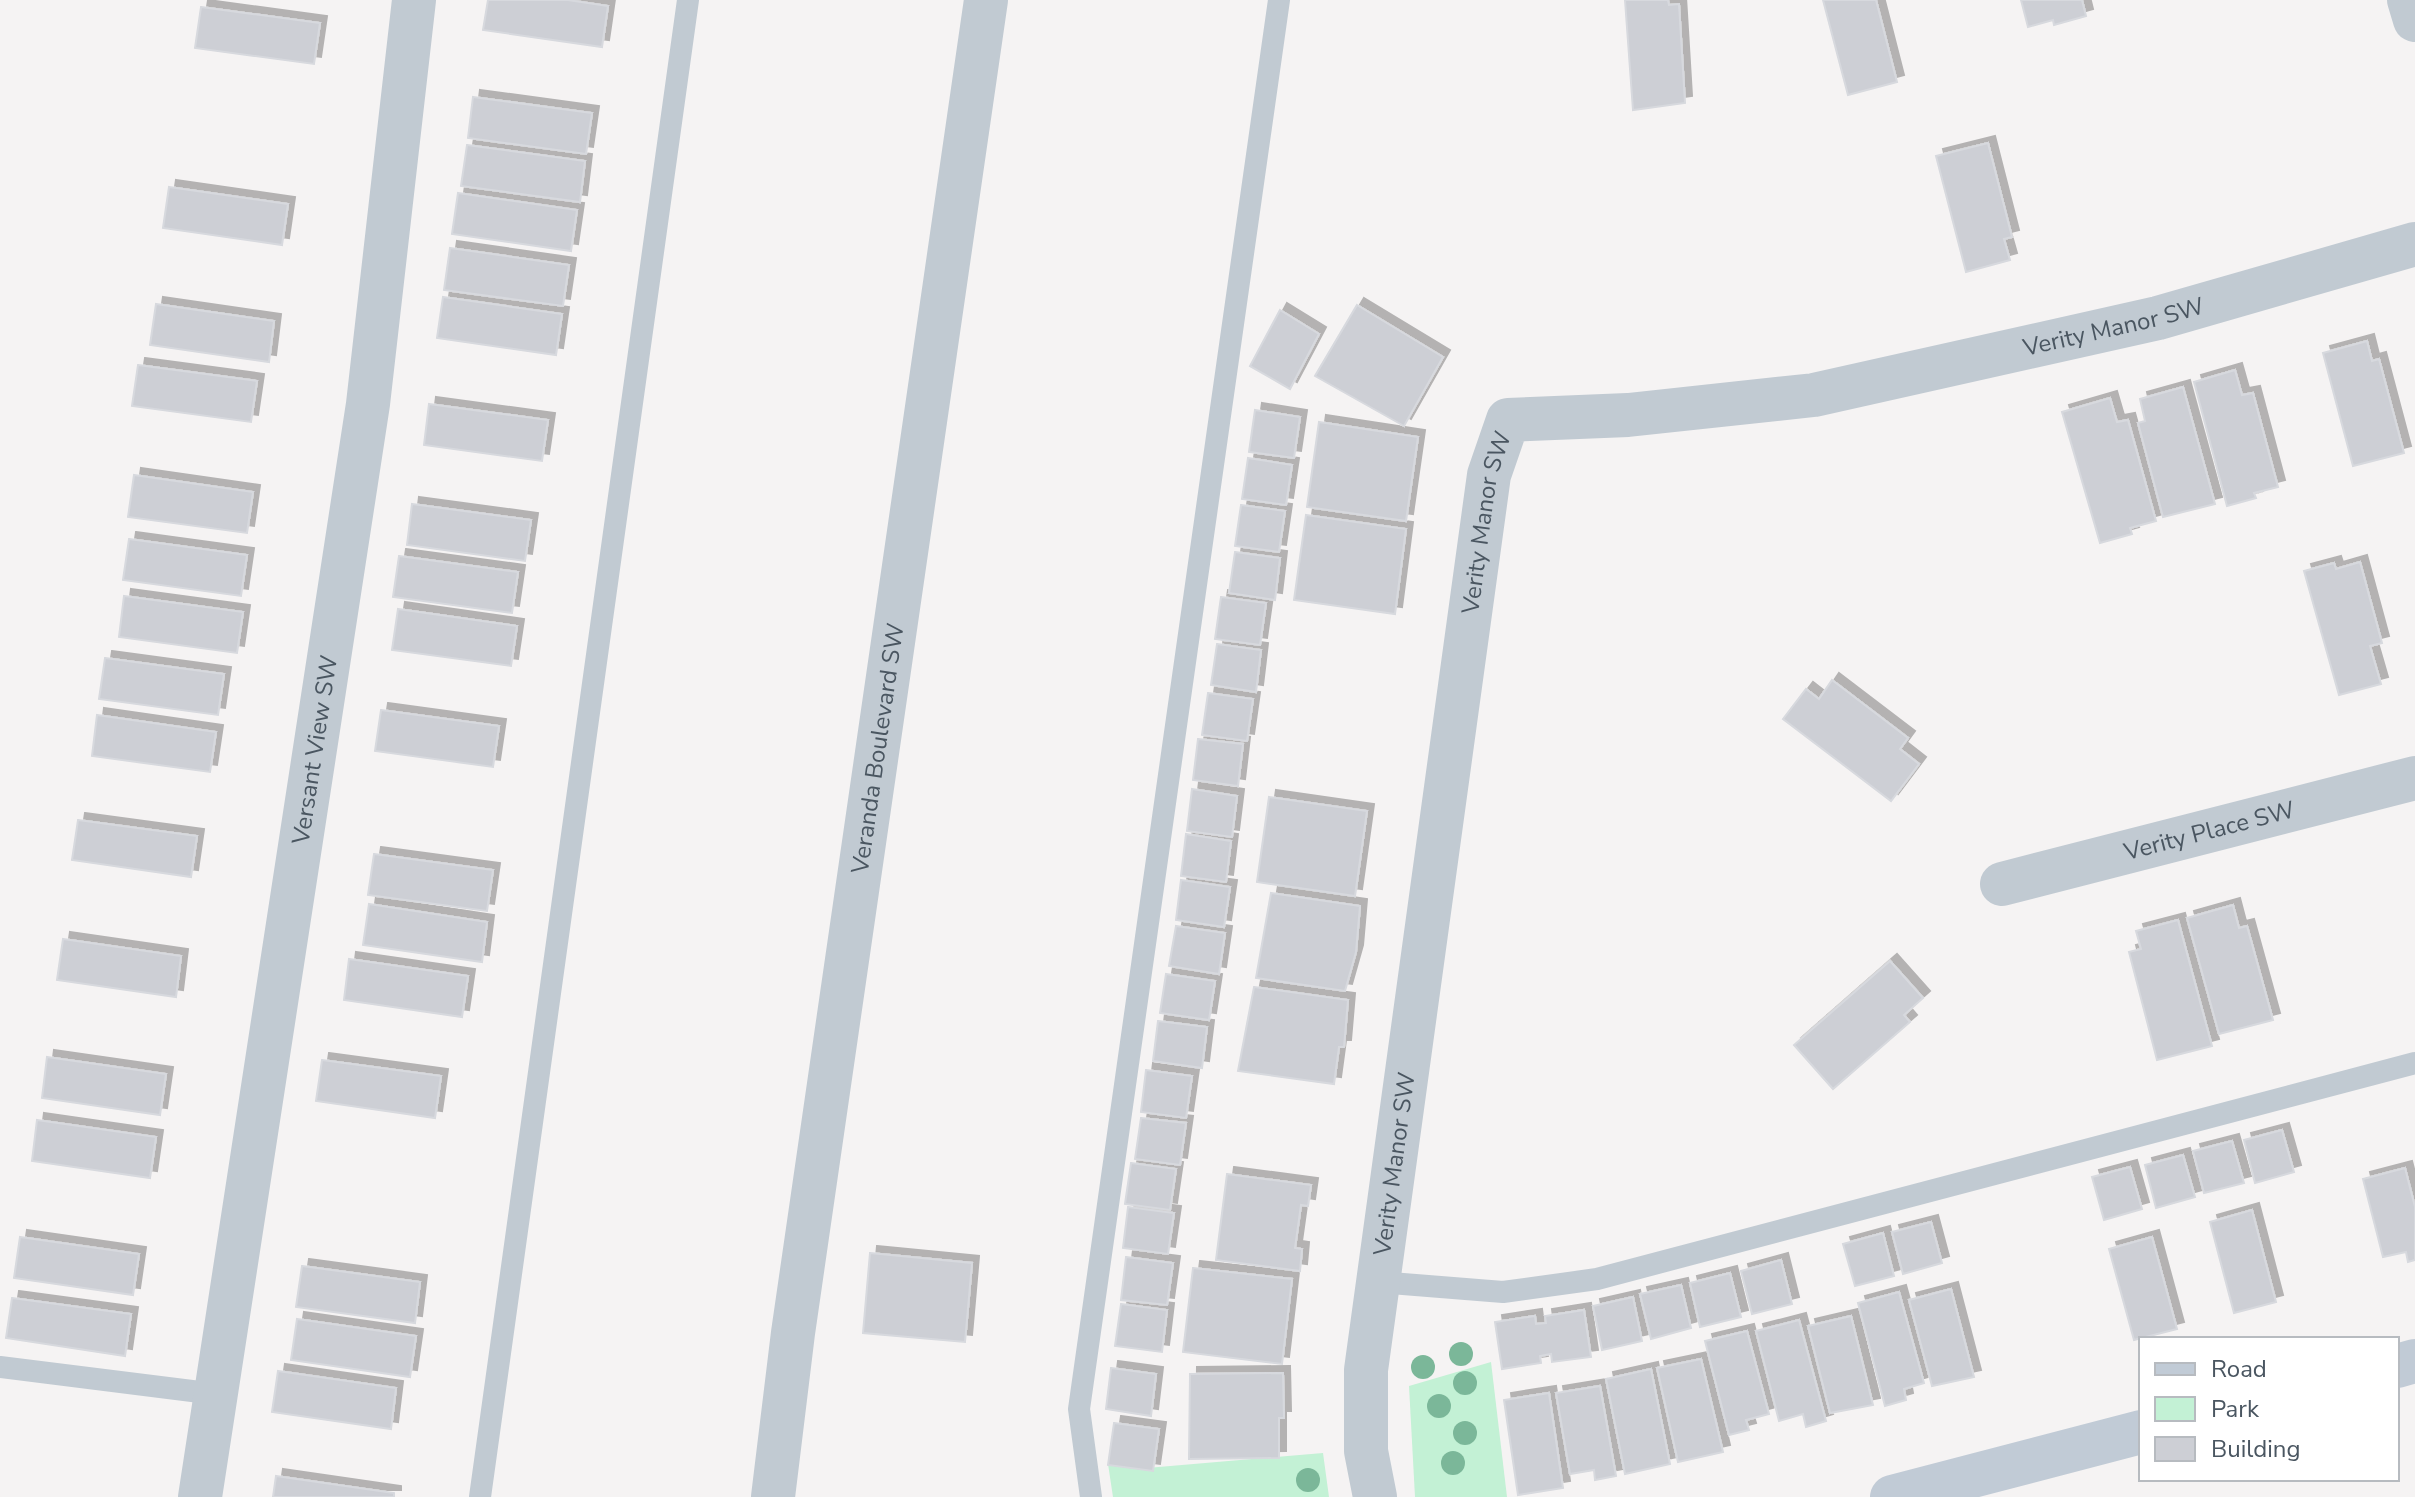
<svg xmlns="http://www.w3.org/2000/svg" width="2415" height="1497" font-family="'Nunito Sans',sans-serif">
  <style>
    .green { fill: #c3f1d5 }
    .building { fill: #cdcfd5; stroke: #d7d9de; stroke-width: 2; filter: url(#shadow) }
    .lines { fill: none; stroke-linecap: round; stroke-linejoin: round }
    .lane { stroke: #c1cad2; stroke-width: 22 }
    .street { stroke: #c1cad2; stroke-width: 44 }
    .secondary { stroke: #c1cbd6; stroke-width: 44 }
    .tree { fill: #7bb799 }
    .labels { text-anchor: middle; stroke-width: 6; stroke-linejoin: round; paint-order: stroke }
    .street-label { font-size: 24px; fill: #4a5661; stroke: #fff }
  </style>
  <defs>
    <filter id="shadow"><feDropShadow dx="7" dy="-7" stdDeviation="0" flood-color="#0004"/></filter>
  </defs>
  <rect width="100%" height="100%" fill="#f5f3f3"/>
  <g class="green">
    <path d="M1491 1362 1507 1497H1415L1409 1386Z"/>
    <path d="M1323 1453 1329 1497H1113L1108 1464 1147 1468Z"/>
  </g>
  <g class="building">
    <path d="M488 0H568L608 6 602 47 483 30Z"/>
    <path d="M1625 0H1668L1669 5 1679 4 1685 103 1633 110Z"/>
    <path d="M1823 0H1876L1897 82 1848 95Z"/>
    <path d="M2021 0H2082L2086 16 2054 25 2053 20 2028 27Z"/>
    <path d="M201 7 320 23 314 64 195 48Z"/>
    <path d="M473 97 592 113 586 154 468 138Z"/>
    <path d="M1988 143 2012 237 2004 239 2010 260 1966 272 1936 156Z"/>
    <path d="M467 145 585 161 580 202 461 186Z"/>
    <path d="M169 187 288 204 282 245 163 228Z"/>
    <path d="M458 193 577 210 571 251 452 234Z"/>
    <path d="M450 248 569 265 563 306 444 290Z"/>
    <path d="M443 297 562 314 556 355 437 338Z"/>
    <path d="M156 304 274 321 269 362 150 345Z"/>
    <path d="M1357 305 1443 357 1404 426 1315 376Z"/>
    <path d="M1280 310 1319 334 1290 389 1250 366Z"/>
    <path d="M2367 341 2372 361 2379 359 2404 453 2353 466 2323 353Z"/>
    <path d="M138 365 257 381 251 422 132 406Z"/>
    <path d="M2235 370 2242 395 2253 393 2278 487 2254 493 2256 498 2227 506 2194 382Z"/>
    <path d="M2183 387 2215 504 2163 517 2138 423 2145 421 2140 399Z"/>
    <path d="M2110 398 2117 422 2128 420 2156 521 2130 528 2132 534 2100 543 2062 412Z"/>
    <path d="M429 404 548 420 542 461 424 445Z"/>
    <path d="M1255 410 1300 417 1294 458 1249 452Z"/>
    <path d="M1319 422 1418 437 1406 521 1307 507Z"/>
    <path d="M1248 458 1292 465 1286 505 1242 499Z"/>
    <path d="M134 475 253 492 247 533 128 517Z"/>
    <path d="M412 504 531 520 525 561 407 545Z"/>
    <path d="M1241 505 1285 511 1279 552 1235 546Z"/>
    <path d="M1306 515 1406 529 1395 614 1294 600Z"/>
    <path d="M129 539 247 555 241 596 123 580Z"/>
    <path d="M1235 552 1280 558 1275 600 1229 593Z"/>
    <path d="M399 556 518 572 512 613 393 597Z"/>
    <path d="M2360 562 2382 643 2370 646 2381 684 2339 695 2304 571 2334 563 2336 569Z"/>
    <path d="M124 596 243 612 237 653 119 637Z"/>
    <path d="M1221 597 1266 603 1260 645 1215 639Z"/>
    <path d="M398 609 517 626 511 666 392 650Z"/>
    <path d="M1217 644 1261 650 1256 692 1211 685Z"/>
    <path d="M105 658 224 674 218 715 99 699Z"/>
    <path d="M1832 680 1908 738 1900 749 1919 764 1891 801 1783 719 1806 689 1819 699Z"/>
    <path d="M1208 693 1253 699 1247 741 1202 735Z"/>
    <path d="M381 710 499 726 493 767 375 751Z"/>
    <path d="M97 715 216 732 210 772 92 756Z"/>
    <path d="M1198 739 1243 744 1238 786 1193 780Z"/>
    <path d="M1192 789 1237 796 1232 837 1187 831Z"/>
    <path d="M1269 797 1367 811 1355 896 1257 882Z"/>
    <path d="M78 820 197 836 191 877 72 860Z"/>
    <path d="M1186 834 1231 841 1226 882 1181 876Z"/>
    <path d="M374 854 493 870 487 911 368 895Z"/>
    <path d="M1181 880 1230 887 1224 927 1176 920Z"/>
    <path d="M1271 893 1360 906 1356 952 1345 991 1256 978Z"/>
    <path d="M369 904 487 922 482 962 363 945Z"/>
    <path d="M2233 905 2239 928 2247 926 2273 1020 2219 1034 2187 918Z"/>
    <path d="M2178 920 2212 1046 2157 1060 2129 952 2141 949 2136 931Z"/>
    <path d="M1176 926 1225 933 1219 974 1169 966Z"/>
    <path d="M63 939 181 956 176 997 57 980Z"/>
    <path d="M349 959 468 976 462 1017 344 1000Z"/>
    <path d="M1890 961 1923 998 1904 1015 1910 1022 1833 1089 1794 1045Z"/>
    <path d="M1166 974 1215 981 1209 1020 1160 1013Z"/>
    <path d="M1254 987 1348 1000 1344 1047H1339L1334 1084 1238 1071Z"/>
    <path d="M1158 1021 1207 1027 1202 1068 1153 1061Z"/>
    <path d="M47 1057 166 1074 160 1115 42 1098Z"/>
    <path d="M322 1060 441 1076 435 1118 316 1101Z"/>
    <path d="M1146 1070 1192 1076 1186 1118 1141 1112Z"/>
    <path d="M1141 1118 1186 1123 1180 1165 1135 1159Z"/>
    <path d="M37 1120 156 1137 150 1178 32 1161Z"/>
    <path d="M2282 1130 2294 1172 2255 1183 2244 1140Z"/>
    <path d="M2232 1141 2244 1183 2204 1193 2193 1151Z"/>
    <path d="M2183 1155 2195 1197 2156 1208 2145 1165Z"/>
    <path d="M1131 1163 1176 1169 1170 1210 1125 1204Z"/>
    <path d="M2130 1167 2142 1209 2104 1220 2092 1177Z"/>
    <path d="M2405 1168 2415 1207V1260L2408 1262 2406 1252 2383 1257 2363 1179Z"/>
    <path d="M1227 1174 1311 1185 1308 1206 1301 1205 1295 1248 1302 1249 1300 1271 1216 1260Z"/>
    <path d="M1128 1207 1174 1213 1168 1254 1123 1248Z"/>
    <path d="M2252 1210 2276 1302 2234 1313 2210 1222Z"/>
    <path d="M1931 1222 1942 1263 1903 1274 1892 1232Z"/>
    <path d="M1883 1233 1894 1276 1855 1286 1843 1244Z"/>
    <path d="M20 1237 139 1254 133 1295 14 1278Z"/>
    <path d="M2152 1237 2177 1329 2134 1340 2109 1249Z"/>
    <path d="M870 1253 972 1263 965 1342 863 1333Z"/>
    <path d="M1126 1257 1173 1263 1167 1305 1121 1300Z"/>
    <path d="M1781 1260 1792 1304 1752 1314 1741 1271Z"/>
    <path d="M302 1266 420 1282 415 1323 296 1307Z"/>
    <path d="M1193 1268 1292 1279 1282 1364 1183 1352Z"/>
    <path d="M1730 1273 1741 1317 1700 1327 1690 1283Z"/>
    <path d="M1681 1285 1691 1328 1651 1339 1640 1294Z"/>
    <path d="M1951 1289 1974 1377 1932 1386 1909 1300Z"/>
    <path d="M1899 1292 1924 1383 1904 1389 1906 1400 1885 1406 1858 1303Z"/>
    <path d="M1633 1297 1642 1341 1602 1350 1593 1306Z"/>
    <path d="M12 1298 131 1314 125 1356 6 1338Z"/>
    <path d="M1121 1304 1167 1310 1162 1352 1115 1346Z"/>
    <path d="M1584 1310 1591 1357 1552 1362 1551 1354 1540 1356 1541 1363 1502 1369 1495 1322 1535 1316 1536 1324 1546 1323 1545 1316Z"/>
    <path d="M1851 1316 1873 1405 1830 1413 1808 1326Z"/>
    <path d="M297 1319 416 1336 410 1377 291 1360Z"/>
    <path d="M1799 1320 1826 1421 1806 1427 1803 1414 1779 1421 1756 1331Z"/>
    <path d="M1747 1331 1769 1414 1746 1420 1749 1430 1729 1435 1705 1341Z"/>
    <path d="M1701 1359 1723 1452 1678 1462 1657 1368Z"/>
    <path d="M1111 1368 1156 1374 1151 1416 1106 1409Z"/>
    <path d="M1651 1369 1670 1464 1625 1474 1606 1379Z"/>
    <path d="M278 1371 396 1388 391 1429 272 1412Z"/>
    <path d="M1283 1373 1284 1418H1279V1458L1189 1459 1190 1374Z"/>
    <path d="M1600 1386 1616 1476 1595 1480 1594 1470 1570 1474 1556 1393Z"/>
    <path d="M1549 1393 1563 1488 1518 1495 1504 1400Z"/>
    <path d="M1114 1423 1159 1429 1153 1471 1108 1465Z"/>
    <path d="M276 1476 394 1493V1497H273Z"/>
  </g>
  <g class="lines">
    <g class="lane">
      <path d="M1378 1282 1503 1292 1597 1279 2415 1063"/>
      <path d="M0 1367 216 1394"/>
      <path d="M480 1497 688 0"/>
      <path d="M1091 1497 1079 1409 1279 0"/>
    </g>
    <g class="street">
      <path d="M2409 0 2415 20"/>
      <path id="s1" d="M2002 884 2415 778"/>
      <path id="s2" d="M200 1497 368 404 414 0"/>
      <path id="s3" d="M773 1497 793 1333 986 0"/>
      <path id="s4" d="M1375 1497 1366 1451V1370L1489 475 1508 420 1628 415 1814 395 2158 318 2415 244"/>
    </g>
    <g class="secondary">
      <path d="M2397 1366 2415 1361"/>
      <path d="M1892 1497 2141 1432"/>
    </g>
  </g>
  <g class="tree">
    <circle cx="1461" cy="1354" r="12"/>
    <circle cx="1423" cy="1367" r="12"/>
    <circle cx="1465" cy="1383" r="12"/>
    <circle cx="1439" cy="1406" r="12"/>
    <circle cx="1465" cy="1433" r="12"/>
    <circle cx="1453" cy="1463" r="12"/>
    <circle cx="1308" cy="1480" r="12"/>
  </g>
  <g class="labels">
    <g class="street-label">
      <text dy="8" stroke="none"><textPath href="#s4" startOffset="1704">Verity Manor SW</textPath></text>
      <text dy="8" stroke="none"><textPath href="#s4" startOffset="984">Verity Manor SW</textPath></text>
      <text dy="8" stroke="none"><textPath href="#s3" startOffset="756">Veranda Boulevard SW</textPath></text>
      <text dy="8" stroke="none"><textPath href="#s2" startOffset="756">Versant View SW</textPath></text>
      <text dy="8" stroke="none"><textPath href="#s1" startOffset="214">Verity Place SW</textPath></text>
      <text dy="8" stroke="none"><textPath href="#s4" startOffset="336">Verity Manor SW</textPath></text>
    </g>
  </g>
  <rect x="2139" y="1337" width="260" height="144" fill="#ffffff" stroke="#b7bbc0" stroke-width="2"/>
  <rect x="2155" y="1363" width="40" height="12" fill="#c1cbd6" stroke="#b7bbc0" stroke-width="2"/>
  <text x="2211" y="1377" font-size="24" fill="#4a5661">Road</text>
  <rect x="2155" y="1397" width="40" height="24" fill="#c3f1d5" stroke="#b7bbc0" stroke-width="2"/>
  <text x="2211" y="1417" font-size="24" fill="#4a5661">Park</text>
  <rect x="2155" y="1437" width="40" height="24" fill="#cdcfd5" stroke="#b7bbc0" stroke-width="2"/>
  <text x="2211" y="1457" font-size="24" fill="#4a5661">Building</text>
</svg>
